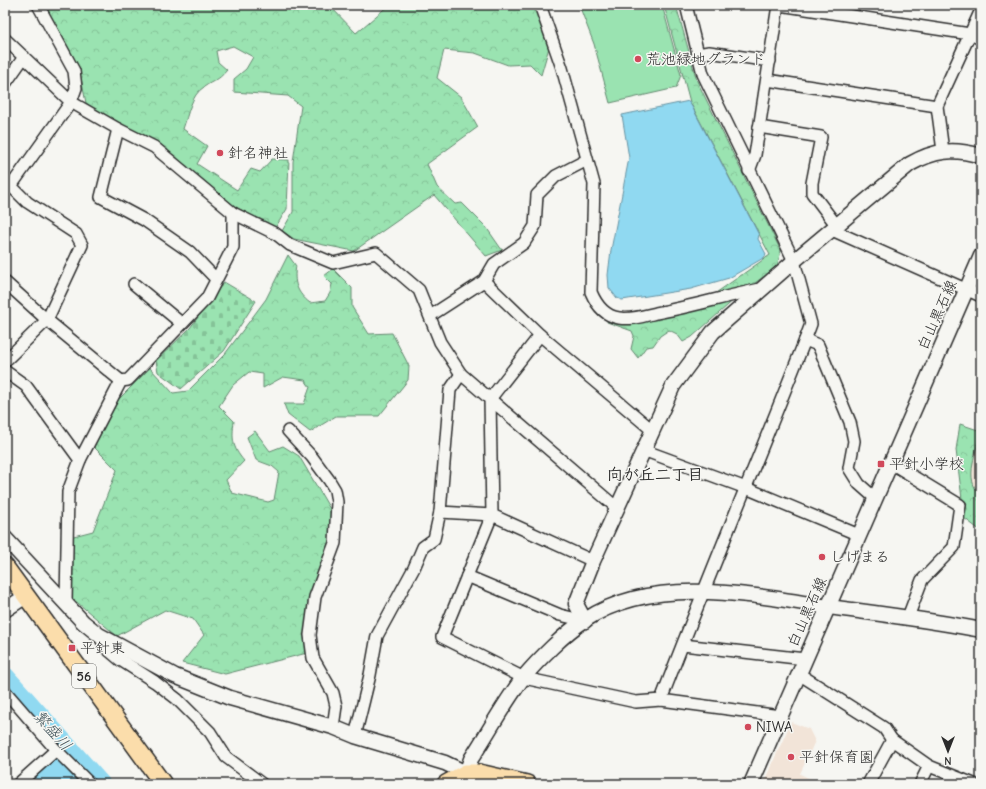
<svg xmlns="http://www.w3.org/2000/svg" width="986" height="789" font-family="'Comic Neue','Klee One',sans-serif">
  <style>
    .built { fill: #f2e4d8 }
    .forest { fill: url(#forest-crowns); stroke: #62876e }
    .cemetery { fill: url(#cemetery-stones); stroke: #62876e }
    .pitch { fill: #9ae3b1; stroke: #62876e }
    .water { fill: #90d9f1; stroke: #6893a2 }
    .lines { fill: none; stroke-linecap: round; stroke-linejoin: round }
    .river { stroke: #90d9f1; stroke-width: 19 }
    .minor-casing { stroke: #2b2b2b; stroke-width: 14 }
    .tertiary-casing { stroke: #2b2b2b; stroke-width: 17 }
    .primary-casing { stroke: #2b2b2b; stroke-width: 20 }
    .minor { stroke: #f6f6f2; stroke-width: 11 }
    .tertiary { stroke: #f6f6f2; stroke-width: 14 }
    .primary { stroke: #fbddab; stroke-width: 17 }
    .poi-dot { fill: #d1495b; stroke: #f6f6f2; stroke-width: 1.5 }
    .labels { text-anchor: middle; stroke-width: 3; stroke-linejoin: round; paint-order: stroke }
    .shield { fill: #f6f6f2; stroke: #686867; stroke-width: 1 }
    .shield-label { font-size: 14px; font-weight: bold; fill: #2b2b2b }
    .poi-label { font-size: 15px; fill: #2b2b2b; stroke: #f6f6f2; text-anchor: start }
    .street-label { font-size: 15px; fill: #2b2b2b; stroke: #f6f6f2 }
    .neighbourhood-label { font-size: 16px; font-weight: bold; fill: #2b2b2b; stroke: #f6f6f2 }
    .water-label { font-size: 16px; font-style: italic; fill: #44565c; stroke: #f6f6f2 }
  </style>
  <defs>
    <pattern id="forest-crowns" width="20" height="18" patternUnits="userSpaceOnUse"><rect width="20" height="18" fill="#9ae3b1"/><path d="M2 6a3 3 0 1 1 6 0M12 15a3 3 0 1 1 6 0" fill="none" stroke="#85c398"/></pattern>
    <pattern id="cemetery-stones" width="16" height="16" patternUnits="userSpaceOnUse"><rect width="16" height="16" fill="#9ae3b1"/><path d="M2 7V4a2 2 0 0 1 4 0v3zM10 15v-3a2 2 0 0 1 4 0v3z" fill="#85c398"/></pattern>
  </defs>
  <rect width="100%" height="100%" fill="#f6f6f2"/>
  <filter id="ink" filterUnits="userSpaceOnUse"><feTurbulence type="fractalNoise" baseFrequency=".025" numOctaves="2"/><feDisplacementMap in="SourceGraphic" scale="8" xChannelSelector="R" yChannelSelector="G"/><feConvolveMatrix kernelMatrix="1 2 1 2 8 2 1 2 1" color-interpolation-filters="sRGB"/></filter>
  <g filter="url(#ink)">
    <g class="built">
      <path d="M960 424 981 431V531L964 518 967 503 962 499 956 450Z"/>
      <path d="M791 722 809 729 815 741 800 774 817 782 816 784H763Z"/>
    </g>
    <g class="forest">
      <path d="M44 5H329L356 33 389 5H536L550 44 541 75 530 64 508 65 475 53 444 50 437 78 461 97 478 127 427 164 437 187 455 204 462 203 486 227 502 250 486 256 434 195 354 251 294 239 282 231 293 212V162L301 106 288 96 234 92V79L246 69 253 57 233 46 216 51 218 62 227 70C217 82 215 79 204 87 191 95 188 115 183 129L207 146 197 164 237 190 251 169 260 172 272 159 289 160 287 209 275 228 234 206 160 144 105 117 86 103 80 73Z"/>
      <path d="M664 5H676L697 81 781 251 777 266 737 297 692 337 683 342 677 334 669 330 660 336 653 346 646 347 638 358 631 349 634 336 632 331 607 322 608 318 693 309 770 255 690 102Z"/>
      <path d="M288 255 296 266C293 282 297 293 310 303L325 301 330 293 332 284 324 276 333 269 352 288V307L369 334 392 333 409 366 408 380 379 416H336L310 432 288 415 284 404H304L310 387 305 380 283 377 263 388V374L249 372 233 385 219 406 234 421C232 439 232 447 244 461L226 480 232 493 268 502 274 500 279 472 272 466 256 460 247 437 255 431 270 451 283 446 299 456 330 509 333 539 311 591 309 615 315 651 225 674 182 663 204 635 193 619 165 610 117 636 66 593V538L93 531 117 470 92 445 115 403 150 368 173 393 188 391 225 354 266 299Z"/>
      <path d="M960 424 981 431C978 447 962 482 981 494V531L964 518 967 503 962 499 956 450Z"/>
    </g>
    <path class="cemetery" d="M224 282 256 301 224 351 181 389 158 372 156 361 190 328Z"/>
    <path class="pitch" d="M579 5H662L681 75 676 88 610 103 594 44Z"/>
    <g class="water">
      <path d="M689 101 759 235 758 239 766 254 765 257 729 278 691 289 622 300 617 298 609 288 608 275 611 250 629 158 622 115Z"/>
      <path d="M56 757 79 784H26Z"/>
    </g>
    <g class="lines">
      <path class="river" d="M5 676 101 784"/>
      <defs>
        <g id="minor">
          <path d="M38 5 74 71 76 88 71 102 118 129 154 147 233 213 276 234 290 245 333 263 376 253 419 290 440 342 461 374 617 508"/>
          <path d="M540 5 562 68 594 184 591 292C596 304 605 316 619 318 631 320 644 316 656 313 691 307 726 296 761 289"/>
          <path d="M686 5 703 74 794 261 811 324 805 340 818 345 850 422 854 441 849 468 859 484 876 499"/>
          <path d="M780 5 970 34 981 39"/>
          <path d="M5 39 71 102 11 186"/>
          <path d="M698 54 709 52 770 61"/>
          <path d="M767 80 937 106"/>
          <path d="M5 84 24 57"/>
          <path d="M759 127 821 137 812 183V193L837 226"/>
          <path d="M118 129 101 197 144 220 190 252 216 279"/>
          <path d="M943 151 937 106 981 10"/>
          <path d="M749 171 755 155 778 5"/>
          <path d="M5 184 11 186 27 202 76 234 82 245 47 320 5 361"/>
          <path d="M832 230 981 296"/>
          <path d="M484 281 540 335 652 430"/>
          <path d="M5 282 47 320 121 381"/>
          <path d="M134 284 181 323"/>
          <path d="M430 316 484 281 494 264 524 243 535 226 537 195 556 176 587 160"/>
          <path d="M540 335 490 399 492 515 593 561"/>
          <path d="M5 371 26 386 80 460 68 492 66 603"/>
          <path d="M461 374 450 390 440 512 492 515 442 637 524 678 636 702 661 700 780 716"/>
          <path d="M288 431 312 457 329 480 335 490 337 502 335 543 315 597 310 635 313 658 333 693 336 706 333 727"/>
          <path d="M643 450 746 488 859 535"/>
          <path d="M80 460 121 381 128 380 207 298 233 247V213"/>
          <path d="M891 463 960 505 954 547 922 580 908 617"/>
          <path d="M467 576 560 615 585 621"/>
          <path d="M99 635 106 648 119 659 155 682 177 699 210 732 226 757 262 784"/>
          <path d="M683 645 805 659"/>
          <path d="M799 674 884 728 892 740 929 766 920 784"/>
          <path d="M5 691 56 750 90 784"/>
          <path d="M661 700C707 579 758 460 805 340"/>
          <path d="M355 736 370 675 377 636 414 568 423 547 434 539 440 512"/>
          <path d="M929 766 974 784"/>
          <path d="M18 784 56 750"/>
          <path d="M868 784 892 740"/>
        </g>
        <g id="tertiary">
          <path d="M5 538 83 622 99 635 175 676 230 698 333 727 355 736 445 763 466 773 471 759C488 733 504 703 523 678 538 660 565 633 585 620 653 574 753 595 829 607 880 614 931 620 981 630"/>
          <path d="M5 610 26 596"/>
          <path d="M585 621 576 604 593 561 673 386 713 332 794 261 910 164C935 150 953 148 981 156"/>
          <path d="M751 784 981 256"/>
        </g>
        <g id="primary">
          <path d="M5 567 163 784"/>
          <path d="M446 784 466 773H479L527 784"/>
        </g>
      </defs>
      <use href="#minor" class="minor-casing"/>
      <use href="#tertiary" class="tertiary-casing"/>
      <use href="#primary" class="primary-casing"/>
      <use href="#minor" class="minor"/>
      <use href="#tertiary" class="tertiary"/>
      <use href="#primary" class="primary"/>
    </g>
  </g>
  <g class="poi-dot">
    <circle cx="638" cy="59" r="4"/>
    <circle cx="220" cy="153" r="4"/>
    <rect x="877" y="460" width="8" height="8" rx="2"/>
    <circle cx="822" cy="557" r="4"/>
    <rect x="68" y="644" width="8" height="8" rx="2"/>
    <circle cx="748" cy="727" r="4"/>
    <circle cx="791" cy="757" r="4"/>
  </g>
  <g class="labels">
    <rect class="shield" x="72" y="664" width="24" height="24" rx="3"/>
    <g class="shield-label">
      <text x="84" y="681">56</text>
    </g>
    <g class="poi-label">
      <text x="646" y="64">荒池緑地グランド</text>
      <text x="228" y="158">針名神社</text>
      <text x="889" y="469">平針小学校</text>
      <text x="830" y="562">しげまる</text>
      <text x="80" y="653">平針東</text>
      <text x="756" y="732">NIWA</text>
      <text x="799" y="762">平針保育園</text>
    </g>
    <g class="street-label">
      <text transform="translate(937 315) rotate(-66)" y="5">白山黒石線</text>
      <text transform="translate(807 612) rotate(-66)" y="5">白山黒石線</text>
    </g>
    <g class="neighbourhood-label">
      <text x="655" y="480">向が丘二丁目</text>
    </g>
    <g class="water-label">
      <text transform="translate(53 730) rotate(48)" y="6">繁盛川</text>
    </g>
  </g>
  <rect width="986" height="789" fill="none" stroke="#f6f6f2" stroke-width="20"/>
  <rect x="10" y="10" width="966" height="769" fill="none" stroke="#2b2b2b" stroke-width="1.5" filter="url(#ink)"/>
  <g transform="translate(948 751) rotate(180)" stroke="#f6f6f2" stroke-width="3" paint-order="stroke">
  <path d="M0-3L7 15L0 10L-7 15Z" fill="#2b2b2b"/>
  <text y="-6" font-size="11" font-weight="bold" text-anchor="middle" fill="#2b2b2b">N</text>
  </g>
</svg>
